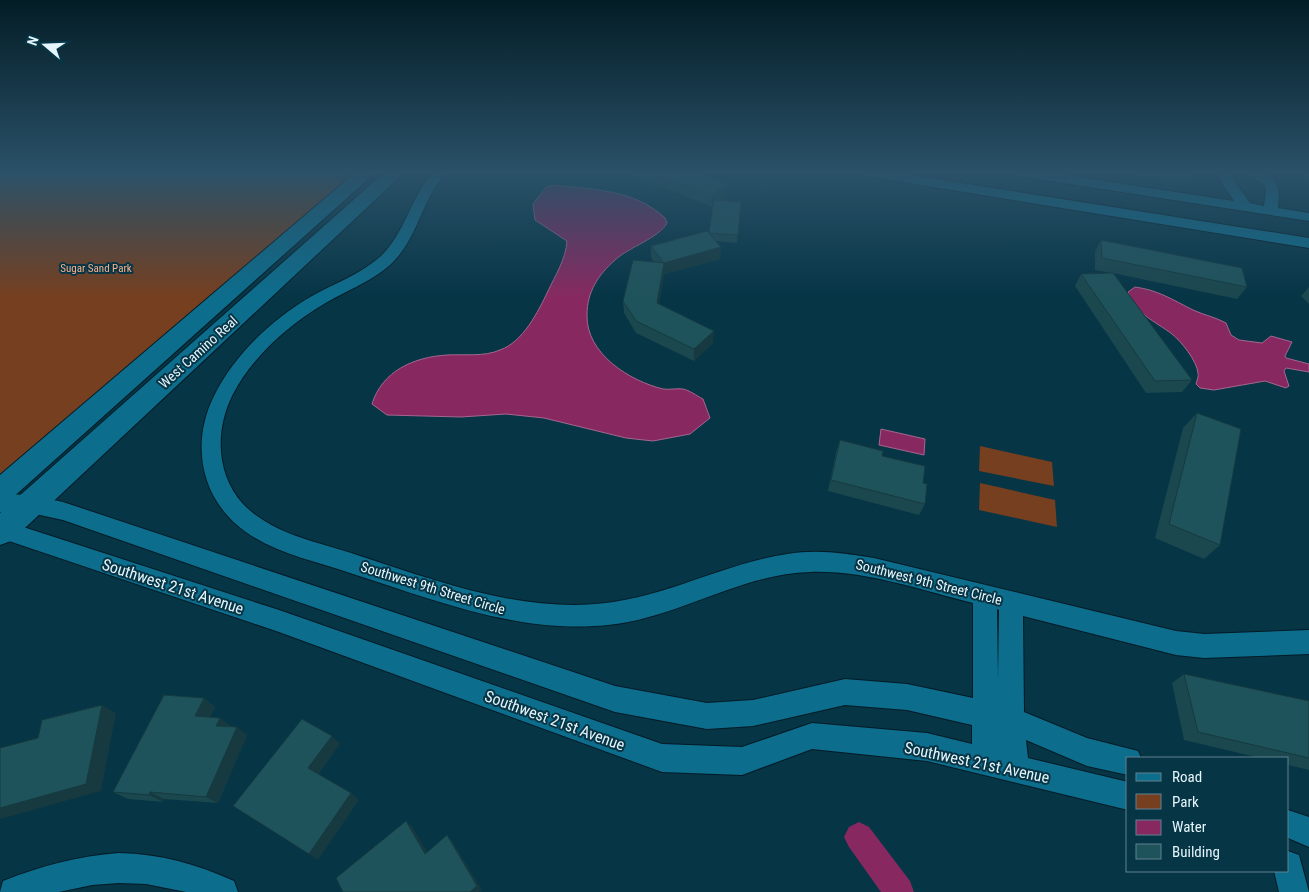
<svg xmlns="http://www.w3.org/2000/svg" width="1309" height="892" font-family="'Roboto Condensed',sans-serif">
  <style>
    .green { fill: #753f20 }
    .water { fill: #872960; stroke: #a4668f }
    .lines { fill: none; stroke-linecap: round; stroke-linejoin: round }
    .canal { fill: #872960; fill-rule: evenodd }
    .street-casing { stroke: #021b25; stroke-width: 2 }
    .secondary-casing { stroke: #021b25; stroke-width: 2 }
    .street { fill: #0d6d8d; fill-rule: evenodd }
    .secondary { fill: #0d6d8d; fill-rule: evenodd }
    .wall { fill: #1b474e }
    .shaded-wall { fill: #163a40 }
    .building { fill: #1f535b; stroke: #163a40 }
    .labels { text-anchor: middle; stroke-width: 4; stroke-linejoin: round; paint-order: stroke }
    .far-park-label { font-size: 11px; fill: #fbb08a; stroke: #063546 }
    .street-label { font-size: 14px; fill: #e6f5fc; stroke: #063546 }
    .near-street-label { font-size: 16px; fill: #e6f5fc; stroke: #063546 }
  </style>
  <rect width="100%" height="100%" fill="#063546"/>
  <g class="green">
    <path d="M0 172H359L0 475Z"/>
    <path d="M980 446 1052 462 1054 486 979 471Z"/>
    <path d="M980 483 1055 500 1057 527 979 510Z"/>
  </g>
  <g class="water">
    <path d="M554 185C594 190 634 189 665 218L667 223C659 238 629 247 615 260 598 275 587 292 587 315 586 354 630 381 663 389 670 390 676 388 683 389 689 390 697 396 703 399L710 418 690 434 653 441 626 438 544 418 506 414 461 417 387 415 372 404C382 371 414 357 447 355 464 354 484 357 500 350 523 342 538 312 548 291 555 276 566 259 567 241L535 220 533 204 546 187Z"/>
    <path d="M1135 287C1158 290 1173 300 1193 310 1204 315 1215 317 1226 323L1231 335 1239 340 1262 343 1271 336 1292 342 1285 356 1286 358 1309 364V372L1286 368 1284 371 1289 386 1286 388 1265 381 1214 390 1200 388 1196 384C1197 380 1199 376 1198 373 1197 361 1181 341 1172 334 1155 321 1135 314 1128 292Z"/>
    <path d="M881 429 925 439 924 455 879 445Z"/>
  </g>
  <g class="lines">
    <path class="canal" d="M859 822 869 827 910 881 914 892H881L849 847 844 837 849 827Z"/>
    <defs>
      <g id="street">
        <path d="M433 172H447C441 180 435 186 431 194 419 217 412 242 394 261 374 281 347 290 324 304 288 325 251 358 232 396 215 431 216 474 243 504 273 535 318 542 357 555 428 578 499 605 575 605 655 605 712 566 787 554 816 549 845 553 874 558L1176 631 1204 634 1309 630V654L1204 658 1176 655 1023 616 1024 712 1087 738 1138 751 1141 758H1128V775L1087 766 1026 740 1028 758 1128 782V810L927 761 812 749 742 775 662 772 279 632 0 538V516L8 519 11 523 279 610 662 744 742 747 812 723 927 733 972 744V725L907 710 845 705 753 726 707 729 615 712 63 520 31 513 0 512V494L31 495 63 502 615 686 707 703 753 700 845 679 907 684 973 698V603C920 590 865 570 810 572 739 574 678 618 608 625 517 634 435 600 350 573 312 560 268 552 237 525 199 492 192 440 214 396 234 355 272 319 312 296 335 283 361 274 381 256 405 233 411 197 433 172ZM997 609 999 610 998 679Z"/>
        <path d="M859 172H892L1309 238V248L866 176Z"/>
        <path d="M1012 172H1046L1234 201 1218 178 1223 172H1237L1232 178 1250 203 1264 206 1266 190 1264 184 1241 172C1271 172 1282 176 1278 208L1309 213V221L1019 176Z"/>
        <path d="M1288 810 1309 817V847L1288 838Z"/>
        <path d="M1288 851 1299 855 1309 892H1279L1274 871H1288Z"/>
        <path d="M119 853C161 854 196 864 234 881L238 892H186L146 884 119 883 92 885 59 892H0L3 881C41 866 78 856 119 853Z"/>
      </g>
      <g id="secondary">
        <path d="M356 172H376L10 500 0 504V475Z"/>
        <path d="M385 172H405L11 541 0 545V513Z"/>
      </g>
    </defs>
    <use href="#street" class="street-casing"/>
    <use href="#secondary" class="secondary-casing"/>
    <use href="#street" class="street"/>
    <use href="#secondary" class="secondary"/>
  </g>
  <g class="wall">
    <path d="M624 172H697L726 195 719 201 741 202 737 243 716 241 721 247 720 259 664 274 659 304 713 343 694 361 636 333 624 313 623 301 654 262 651 257V246L709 233 713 205 712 207Z"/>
    <path d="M1117 172H1198L1192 182 1175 179 1173 182Z"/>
    <path d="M1293 172H1309V185Z"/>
    <path d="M1101 240 1247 287 1237 299 1113 273 1192 380 1182 392 1146 393 1075 286 1081 274 1111 273 1095 270V252Z"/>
    <path d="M1309 287V304L1301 296Z"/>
    <path d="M1197 413 1220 545 1204 559 1155 538 1183 428Z"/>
    <path d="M840 440 882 456 923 483 925 504 919 515 828 491 836 452Z"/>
    <path d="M1184 674 1309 701V770L1288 765V758H1260L1184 740 1172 683Z"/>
    <path d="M204 698 215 707 210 717 220 718 231 727 247 735 218 803 164 799 163 802 128 799 113 792Z"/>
  </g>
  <g class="shaded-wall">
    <path d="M727 184 726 195 712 207V195Z"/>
    <path d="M721 247 720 259 664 274 657 315V303L664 263Z"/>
    <path d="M714 331 713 343 694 361V349Z"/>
    <path d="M204 698 215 707 207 725 195 716Z"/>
    <path d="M102 705 116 713 101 791 0 819V808Z"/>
    <path d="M220 718 231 726 228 734 216 726Z"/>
    <path d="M237 727 247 735 218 803 206 797Z"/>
    <path d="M332 736 340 744 318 775 308 768Z"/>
    <path d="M150 792 164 799 163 802 149 795Z"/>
    <path d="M351 793 359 800 318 860 309 854Z"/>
    <path d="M406 821 413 828 431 859 425 854Z"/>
    <path d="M447 835 452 841 482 890 480 892H470Z"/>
  </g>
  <g class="building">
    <path d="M653 172H697L727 184 712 195Z"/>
    <path d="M714 200 741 202 738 235 709 233Z"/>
    <path d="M707 231 721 247 664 263 651 246Z"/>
    <path d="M1101 240 1242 268 1247 287 1102 258Z"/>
    <path d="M633 260 664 263 657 303 714 331 694 349 636 321 623 301Z"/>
    <path d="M1113 273 1192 380 1155 381 1081 274Z"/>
    <path d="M1197 413 1241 429 1220 545 1169 524Z"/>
    <path d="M840 440 883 451 882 456 925 466 923 483 927 484 925 504 831 480Z"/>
    <path d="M1184 674 1309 701V758L1198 732Z"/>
    <path d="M164 695 204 698 195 716 220 718 216 726 237 727 206 797 150 792 149 795 113 792Z"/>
    <path d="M102 705 86 784 0 808V748L38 738 42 720Z"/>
    <path d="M302 719 332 736 308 768 351 793 309 854 233 806Z"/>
    <path d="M406 821 425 854 447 835 477 886 470 892H343L336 878Z"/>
  </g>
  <linearGradient id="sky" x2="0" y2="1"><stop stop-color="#031d26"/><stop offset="0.58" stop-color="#2a5168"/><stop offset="1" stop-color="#2a5168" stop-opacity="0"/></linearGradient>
  <rect width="1309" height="297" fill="url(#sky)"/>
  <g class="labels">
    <g class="far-park-label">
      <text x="96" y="272">Sugar Sand Park</text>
    </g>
    <g class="street-label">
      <text transform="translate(198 352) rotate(-42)" y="5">West Camino Real</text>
      <text transform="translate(929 582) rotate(14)" y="5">Southwest 9th Street Circle</text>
      <text transform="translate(433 588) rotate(17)" y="5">Southwest 9th Street Circle</text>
    </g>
    <g class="near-street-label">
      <text transform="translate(173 586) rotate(18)" y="6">Southwest 21st Avenue</text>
      <text transform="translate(555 720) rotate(20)" y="6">Southwest 21st Avenue</text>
      <text transform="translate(977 762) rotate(12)" y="6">Southwest 21st Avenue</text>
    </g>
  </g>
  <rect x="1126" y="757" width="162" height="115" fill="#063546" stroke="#60828f"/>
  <rect x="1136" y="773" width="25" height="8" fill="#0d6d8d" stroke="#60828f"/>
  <text x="1172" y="782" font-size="15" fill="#e6f5fc">Road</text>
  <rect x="1136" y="794" width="25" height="15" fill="#753f20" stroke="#60828f"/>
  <text x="1172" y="807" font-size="15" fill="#e6f5fc">Park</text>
  <rect x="1136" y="820" width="25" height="15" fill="#872960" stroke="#60828f"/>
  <text x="1172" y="832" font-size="15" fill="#e6f5fc">Water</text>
  <rect x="1136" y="844" width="25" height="15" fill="#1f535b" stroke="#60828f"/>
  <text x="1172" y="857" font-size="15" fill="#e6f5fc">Building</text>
  <g transform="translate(45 45) rotate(289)" stroke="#063546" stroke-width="4" paint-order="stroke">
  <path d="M0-4L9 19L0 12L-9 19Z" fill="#e6f5fc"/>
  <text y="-8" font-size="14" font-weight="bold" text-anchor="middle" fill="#e6f5fc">N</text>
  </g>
</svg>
